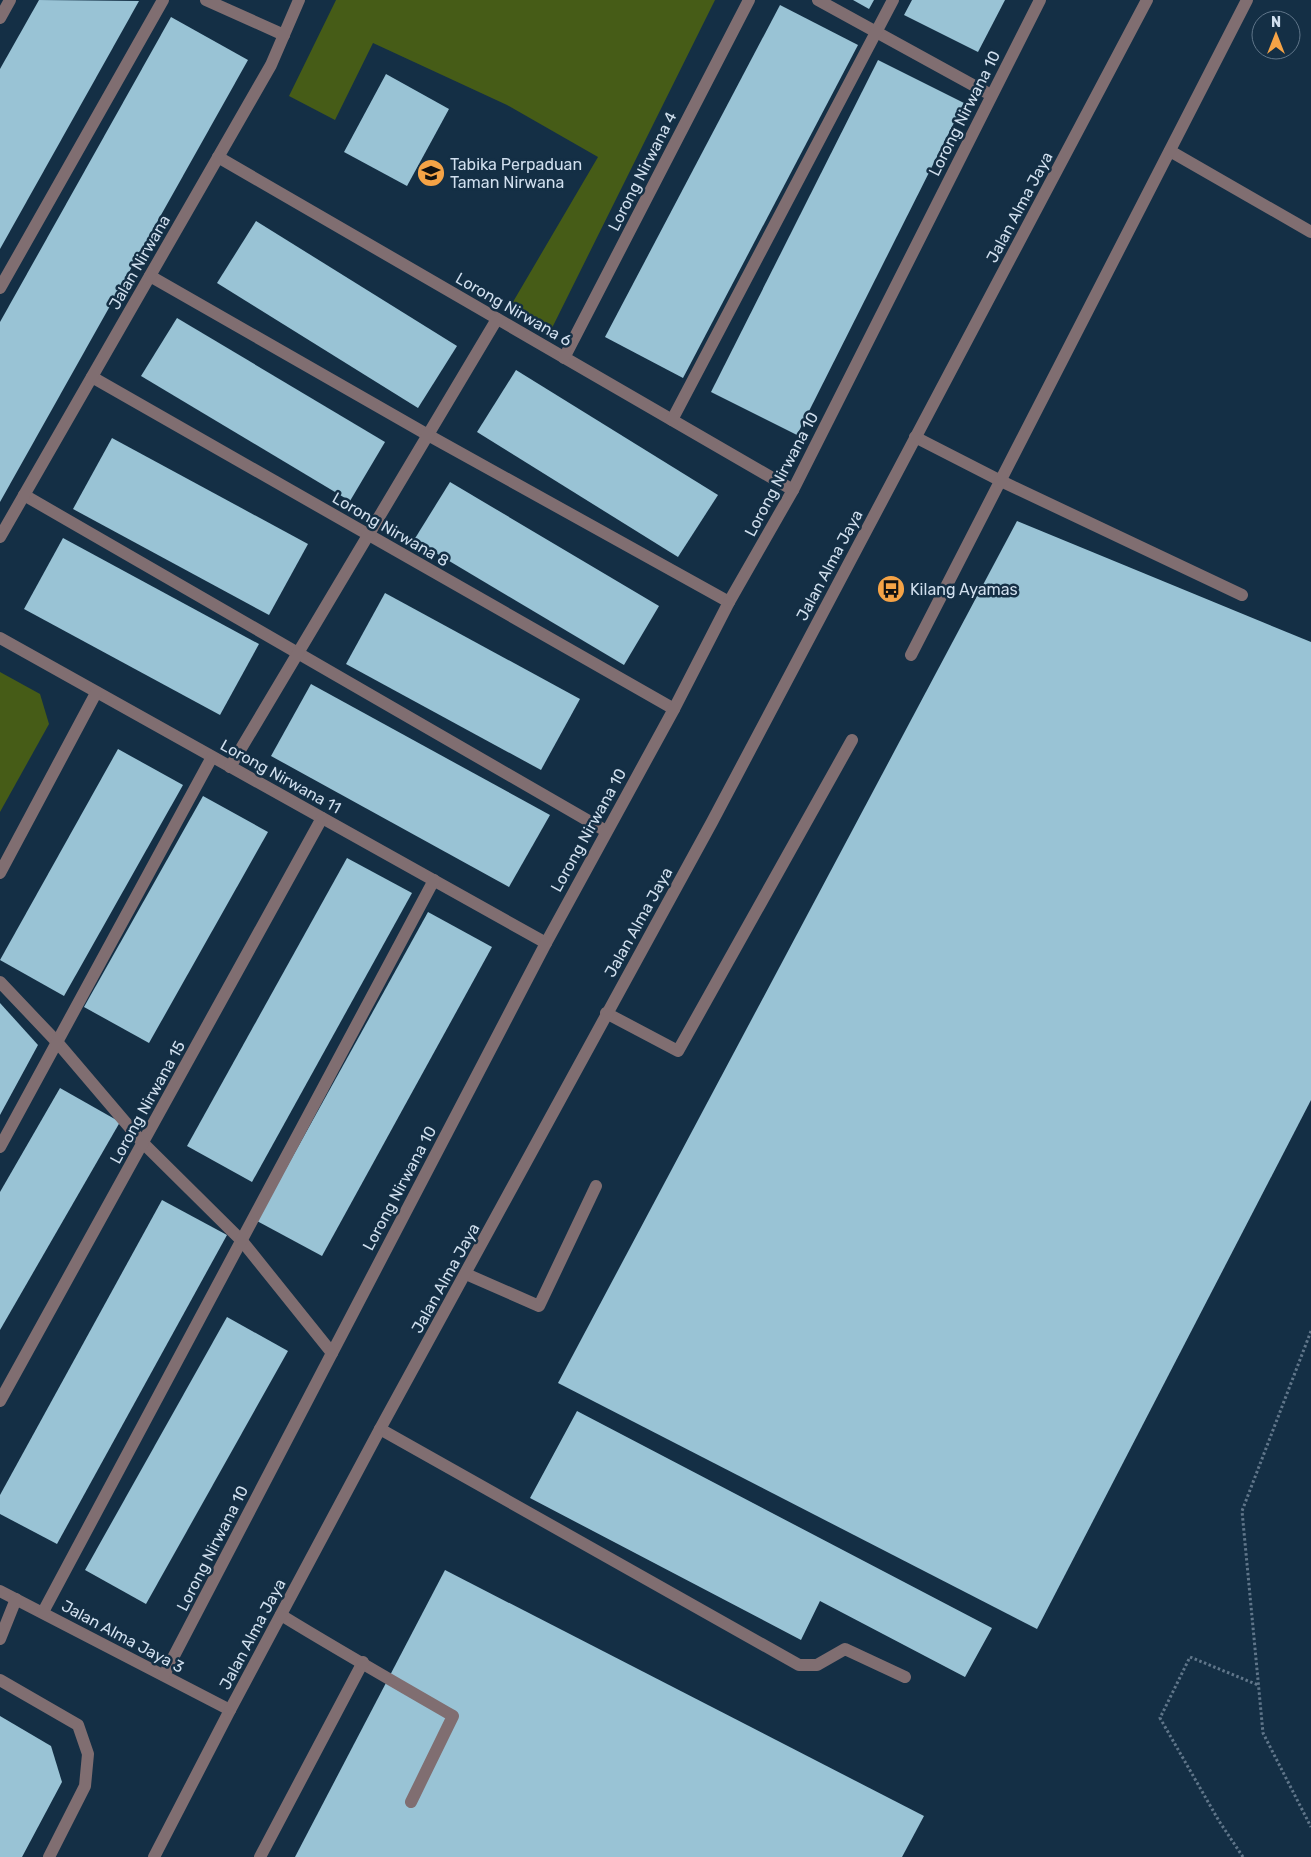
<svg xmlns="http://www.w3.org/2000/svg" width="1311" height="1857" font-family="Rubik,sans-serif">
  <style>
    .green { fill: #465c17 }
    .building { fill: #99c3d5 }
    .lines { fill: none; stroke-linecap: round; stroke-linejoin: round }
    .path { stroke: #60768a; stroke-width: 3; stroke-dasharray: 2.5 2.5; stroke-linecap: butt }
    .minor { stroke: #806e71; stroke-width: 12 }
    .labels { text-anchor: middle; stroke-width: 5; stroke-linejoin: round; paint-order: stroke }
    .street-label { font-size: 16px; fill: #d0dfee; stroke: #142f45 }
    .poi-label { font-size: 16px; fill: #d0dfee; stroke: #142f45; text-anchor: start }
  </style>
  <rect width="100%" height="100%" fill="#142f45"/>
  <g class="green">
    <path d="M336 0H715L550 332 510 307 598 157 507 105 373 43 335 120 289 96Z"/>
    <path d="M0 672 40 694 49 724 0 812Z"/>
  </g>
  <g class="building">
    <path d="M39 0 139 1 0 249V69Z"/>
    <path d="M853 0H874L869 9Z"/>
    <path d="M912 0H1005L978 52 904 15Z"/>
    <path d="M780 5 858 45 683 378 605 337Z"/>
    <path d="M171 17 248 60 0 502V322Z"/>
    <path d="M878 60 964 103 797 435 711 392Z"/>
    <path d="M386 74 449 109 407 186 344 152Z"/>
    <path d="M256 221 457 346 418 408 217 283Z"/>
    <path d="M177 318 385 442 350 501 141 376Z"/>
    <path d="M516 370 718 495 678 557 477 432Z"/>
    <path d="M112 438 308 544 269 615 73 509Z"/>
    <path d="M450 482 659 606 624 665 414 540Z"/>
    <path d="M1017 521 1311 642V1100L1037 1629 558 1383Z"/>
    <path d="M63 538 259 644 220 715 24 609Z"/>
    <path d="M385 593 580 699 541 770 346 664Z"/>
    <path d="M311 684 550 815 509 887 271 756Z"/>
    <path d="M118 749 183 785 64 996 0 960Z"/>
    <path d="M203 796 268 832 149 1043 84 1007Z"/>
    <path d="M347 858 412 893 252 1182 187 1146Z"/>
    <path d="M428 912 492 947 322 1256 257 1221Z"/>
    <path d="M0 1003 38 1045 0 1115Z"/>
    <path d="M60 1088 120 1122 0 1330V1192Z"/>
    <path d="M162 1200 227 1235 57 1544 0 1514V1495Z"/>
    <path d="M227 1317 288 1351 146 1604 85 1570Z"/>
    <path d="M577 1411 992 1628 965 1677 820 1601 801 1640 530 1498Z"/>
    <path d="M445 1570 924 1816 902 1857H295Z"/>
    <path d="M0 1716 51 1746 62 1782 22 1857H0Z"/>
  </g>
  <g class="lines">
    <g class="path">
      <path d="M1311 1331 1242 1511 1263 1733 1311 1827"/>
      <path d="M1243 1857 1219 1821 1160 1718 1190 1657 1258 1685"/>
    </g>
    <g class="minor">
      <path d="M206 0 284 35"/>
      <path d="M818 0 991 95"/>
      <path d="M0 18 10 0"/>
      <path d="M1170 151 1311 232"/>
      <path d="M218 157 793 490"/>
      <path d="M150 276 428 435 729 602"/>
      <path d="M0 288 163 0"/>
      <path d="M564 358 749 0"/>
      <path d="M92 377 674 709"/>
      <path d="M672 420 893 0"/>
      <path d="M915 437 1001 481 1242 595"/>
      <path d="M24 495 606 831"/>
      <path d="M0 537 271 65 299 0"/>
      <path d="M0 638 546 943"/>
      <path d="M911 655 1247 0"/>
      <path d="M230 767 497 319"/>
      <path d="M0 873 96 693"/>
      <path d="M0 982 57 1042 143 1143 242 1241 332 1353"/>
      <path d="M606 1013 678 1051 852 740"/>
      <path d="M0 1147 212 757"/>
      <path d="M466 1274 539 1306 596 1186"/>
      <path d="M0 1401 322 818"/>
      <path d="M380 1429 799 1665H817L845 1649 905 1677"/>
      <path d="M0 1591 230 1710"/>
      <path d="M43 1612 434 880"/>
      <path d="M281 1615C338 1650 396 1683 453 1716L411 1802"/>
      <path d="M0 1639 16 1599"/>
      <path d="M164 1675 546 943 674 709 729 602 793 490 1040 0"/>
      <path d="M0 1680 78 1725 88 1754 85 1786 49 1857"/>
      <path d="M154 1857 230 1710 380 1429 712 822 1147 0"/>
      <path d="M260 1857 363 1662"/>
    </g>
  </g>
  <defs>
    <symbol id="school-disc" viewBox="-11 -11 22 22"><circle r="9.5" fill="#f5a346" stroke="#142f45"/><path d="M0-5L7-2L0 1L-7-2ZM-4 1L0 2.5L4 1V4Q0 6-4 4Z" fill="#111"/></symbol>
    <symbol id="bus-disc" viewBox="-11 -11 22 22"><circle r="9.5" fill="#f5a346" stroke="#142f45"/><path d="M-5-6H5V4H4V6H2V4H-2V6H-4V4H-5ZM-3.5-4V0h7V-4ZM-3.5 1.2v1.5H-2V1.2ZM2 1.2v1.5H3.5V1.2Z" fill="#111"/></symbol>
  </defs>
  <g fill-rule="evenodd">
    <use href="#school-disc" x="415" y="157" width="32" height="32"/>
    <use href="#bus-disc" x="875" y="573" width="32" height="32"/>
  </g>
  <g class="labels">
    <g class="street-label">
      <text transform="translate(964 113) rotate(-63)" y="6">Lorong Nirwana 10</text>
      <text transform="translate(642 171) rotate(-63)" y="6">Lorong Nirwana 4</text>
      <text transform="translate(1019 207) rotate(-62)" y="6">Jalan Alma Jaya</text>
      <text transform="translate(139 262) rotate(-60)" y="6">Jalan Nirwana</text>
      <text transform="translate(514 309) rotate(30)" y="6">Lorong Nirwana 6</text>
      <text transform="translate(781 474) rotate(-62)" y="6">Lorong Nirwana 10</text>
      <text transform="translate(391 529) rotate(30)" y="6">Lorong Nirwana 8</text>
      <text transform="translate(829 565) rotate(-62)" y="6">Jalan Alma Jaya</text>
      <text transform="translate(281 776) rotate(29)" y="6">Lorong Nirwana 11</text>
      <text transform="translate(588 830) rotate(-61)" y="6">Lorong Nirwana 10</text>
      <text transform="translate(638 922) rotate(-61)" y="6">Jalan Alma Jaya</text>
      <text transform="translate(147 1102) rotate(-61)" y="6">Lorong Nirwana 15</text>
      <text transform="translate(399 1188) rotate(-62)" y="6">Lorong Nirwana 10</text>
      <text transform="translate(445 1278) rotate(-61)" y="6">Jalan Alma Jaya</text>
      <text transform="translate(212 1548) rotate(-63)" y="6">Lorong Nirwana 10</text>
      <text transform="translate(252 1634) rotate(-62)" y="6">Jalan Alma Jaya</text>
      <text transform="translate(123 1636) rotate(28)" y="6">Jalan Alma Jaya 3</text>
    </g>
    <g class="poi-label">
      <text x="450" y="170">Tabika Perpaduan<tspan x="450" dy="18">Taman Nirwana</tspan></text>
      <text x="910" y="595">Kilang Ayamas</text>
    </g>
  </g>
  <g transform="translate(1276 35)"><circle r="24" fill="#142f45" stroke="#5f7589"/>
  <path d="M0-4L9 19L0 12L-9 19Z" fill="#f5a346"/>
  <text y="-8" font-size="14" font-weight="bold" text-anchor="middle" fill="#d0dfee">N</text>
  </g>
</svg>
